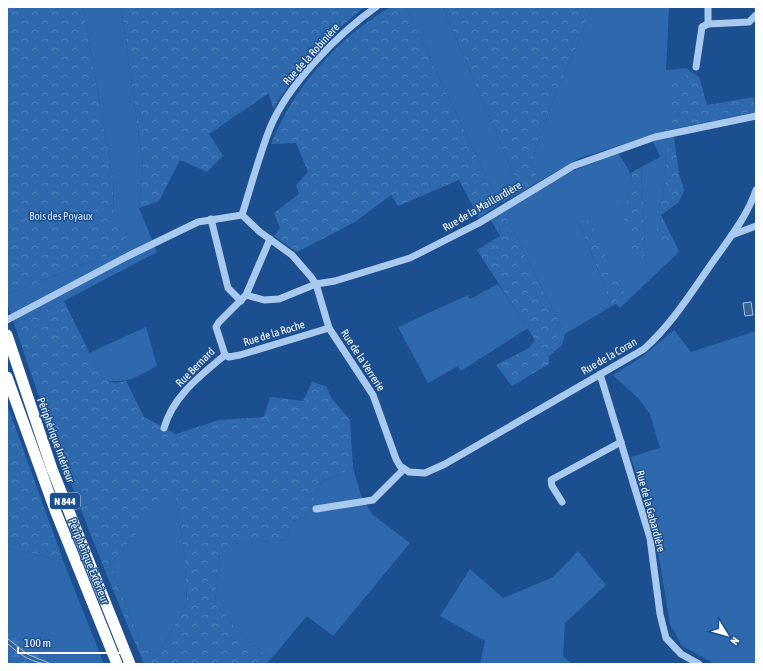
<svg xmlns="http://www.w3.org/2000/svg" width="763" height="671" font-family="'Asap Condensed',sans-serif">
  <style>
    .green { fill: #2e69ad }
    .forest { fill: url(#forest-crowns); fill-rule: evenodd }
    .wetland { fill: url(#wetland-marsh) }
    .water { fill: #3c6290; stroke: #9cc4f0 }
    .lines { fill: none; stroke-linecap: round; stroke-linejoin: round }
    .minor { stroke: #a9c9ee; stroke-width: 7 }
    .highway { stroke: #fff; stroke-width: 11 }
    .labels { text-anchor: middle; stroke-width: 3; stroke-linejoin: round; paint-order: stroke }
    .shield { fill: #1b4f8f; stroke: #bbcadd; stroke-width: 1 }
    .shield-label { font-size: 10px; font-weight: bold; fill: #fff }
    .street-label { font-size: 11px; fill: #fff; stroke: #1b4f8f }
    .park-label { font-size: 11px; fill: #cfe3fa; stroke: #1b4f8f }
  </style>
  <defs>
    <pattern id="forest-crowns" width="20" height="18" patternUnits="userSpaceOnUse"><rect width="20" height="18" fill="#2e69ad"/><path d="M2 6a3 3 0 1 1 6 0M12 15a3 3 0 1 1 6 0" fill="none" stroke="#4d80b9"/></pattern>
    <pattern id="wetland-marsh" width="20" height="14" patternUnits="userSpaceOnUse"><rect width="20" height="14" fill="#2e69ad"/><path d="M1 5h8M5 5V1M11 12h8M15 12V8" fill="none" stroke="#4d80b9"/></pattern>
  </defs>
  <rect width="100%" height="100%" fill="#1b4f8f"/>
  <g class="green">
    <path d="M83 7H121L143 165 139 208 157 252 64 301 14 323 7 304V294L126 248 114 219 113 178Z"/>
    <path d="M406 7H443L521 192 499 204Z"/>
    <path d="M593 7H669L666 70 686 68V76L678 79V110L679 115 667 125 664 131 580 158 540 181 531 163 551 105Z"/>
    <path d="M674 136 675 145 665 150 666 178 662 200 656 214 665 246 676 245 679 252 620 308 616 304 624 292 579 222 612 306 565 334 503 211 570 172 618 153C632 174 642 189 621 208L642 267 646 264 641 167 660 157 653 141Z"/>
    <path d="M498 284 528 328 461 371 458 366 428 383 398 327 468 295 470 299Z"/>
    <path d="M146 327 157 366C140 375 125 385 105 380L89 353Z"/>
    <path d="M674 330 691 352 756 331V664H715L682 646 670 624 657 546 631 457 660 448 650 414 639 399 613 375 643 356Z"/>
    <path d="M353 468 361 495 372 514 410 543 333 636 307 616 271 659 243 637 215 603 220 553 229 544 286 540 293 521 305 517 322 482Z"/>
    <path d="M174 487 184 550 187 603 158 654 144 650 110 565Z"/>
    <path d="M7 548 63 560 104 664H7Z"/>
    <path d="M578 551 606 585 565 623 563 656 572 664H480L485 641 440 616 470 569 503 598 553 577Z"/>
  </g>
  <g class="forest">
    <path d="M7 7H83L113 178 114 219 126 226V248L7 294Z"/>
    <path d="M121 7H365C328 35 297 70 273 109L269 93 209 134 223 156 207 172 180 160 159 201 139 208 143 165Z"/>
    <path d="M391 7H406L499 204 479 218 459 180 398 206 391 195 355 222 297 252 274 236 280 228 274 213 299 194 296 185 308 172 296 143 271 144C275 135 279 125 284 116 307 73 349 30 391 7Z"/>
    <path d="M443 7H593L551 105 531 163 540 181 521 192Z"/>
    <path d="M686 68 699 77 707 105 754 97 755 112 664 131 667 125 679 115 678 110 672 107 668 92 672 80 686 76Z"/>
    <path d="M675 145 679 174 684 190 679 202 661 215 676 245 665 247 657 230 656 214 662 200 666 178 665 150Z"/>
    <path d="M641 167 646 264 642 268 634 255 621 208C632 198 634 188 631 173Z"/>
    <path d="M503 211 565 334 562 345 549 356V364L512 386 496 365 529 348 535 340 477 250 500 236 491 220Z"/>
    <path d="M588 220 624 292 616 304 612 306 579 222Z"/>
    <path d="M64 301 89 352 105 380 115 383 126 381 144 417 176 434 219 420 264 417 270 397 303 401 312 382 326 386 332 399 350 420 353 468 322 482 305 517 293 521 286 540 229 544 220 553 215 603 243 637 271 659 266 664H144C96 552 52 439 14 323ZM174 488 184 550 187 603 158 654 144 650 110 565Z"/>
    <path d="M8 407 63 560 7 548Z"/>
  </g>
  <path class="wetland" d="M7 632 39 652 54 664H7Z"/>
  <g class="water">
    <path d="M751 302 753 315 745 316 743 303Z"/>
    <path d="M7 638 27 654 51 664C33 664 20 655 7 643Z"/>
  </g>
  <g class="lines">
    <g class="minor">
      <path d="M708 7V24"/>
      <path d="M696 67 702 27 708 24 749 22 756 15"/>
      <path d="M242 215 260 232 292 255 311 277 316 284 329 328 373 395 396 459 400 466 409 472 425 473 445 464 644 349C672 324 691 293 712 263 728 240 747 217 756 190"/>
      <path d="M242 215C251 186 259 156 270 128 288 84 338 34 376 7"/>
      <path d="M211 219 228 288 241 301"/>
      <path d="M732 235 756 226"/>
      <path d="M246 295 264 300 279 299 316 284 335 281 410 258 479 223 573 166 655 137 756 116"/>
      <path d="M7 320 128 256 198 222 242 215"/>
      <path d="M225 355 216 327 219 322 246 295 270 239"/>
      <path d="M225 355 229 357 240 355 329 328"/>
      <path d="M600 374 650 538 660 614 666 638 681 654 699 664"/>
      <path d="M164 428C173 396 200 376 225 355"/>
      <path d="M562 502 552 486 551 480 621 442"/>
      <path d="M316 509 373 500 404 469"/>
    </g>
    <g class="highway">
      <path d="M7 335 52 469 130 664"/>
      <path d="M7 377 55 510 117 664"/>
    </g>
  </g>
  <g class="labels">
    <rect class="shield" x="50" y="493" width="30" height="16" rx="3"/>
    <g class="shield-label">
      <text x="65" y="505">N 844</text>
    </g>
    <g class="street-label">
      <text transform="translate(311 54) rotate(-48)" y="4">Rue de la Robinière</text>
      <text transform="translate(482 206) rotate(-30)" y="4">Rue de la Maillardière</text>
      <text transform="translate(274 333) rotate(-17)" y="4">Rue de la Roche</text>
      <text transform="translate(609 356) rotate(-30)" y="4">Rue de la Coran</text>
      <text transform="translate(363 360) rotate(57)" y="4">Rue de la Verrerie</text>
      <text transform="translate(195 367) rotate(-45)" y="4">Rue Bernard</text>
      <text transform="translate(56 440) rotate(70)" y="4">Périphérique Intérieur</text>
      <text transform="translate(651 511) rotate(75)" y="4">Rue de la Gabardière</text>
      <text transform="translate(89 561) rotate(68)" y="4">Périphérique Extérieur</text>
    </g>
    <g class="park-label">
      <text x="61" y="220">Bois des Poyaux</text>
    </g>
  </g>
  <rect width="763" height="671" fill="none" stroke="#ffffff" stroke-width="16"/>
  <g transform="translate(727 635) rotate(127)" stroke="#1b4f8f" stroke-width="3" paint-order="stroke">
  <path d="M0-3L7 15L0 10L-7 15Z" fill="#ffffff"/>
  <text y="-6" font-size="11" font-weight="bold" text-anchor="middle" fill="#ffffff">N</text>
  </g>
  <path d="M18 647v6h103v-6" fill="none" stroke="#ffffff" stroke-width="2"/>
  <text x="24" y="647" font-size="12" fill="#ffffff" stroke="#1b4f8f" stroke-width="3" paint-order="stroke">100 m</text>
</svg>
